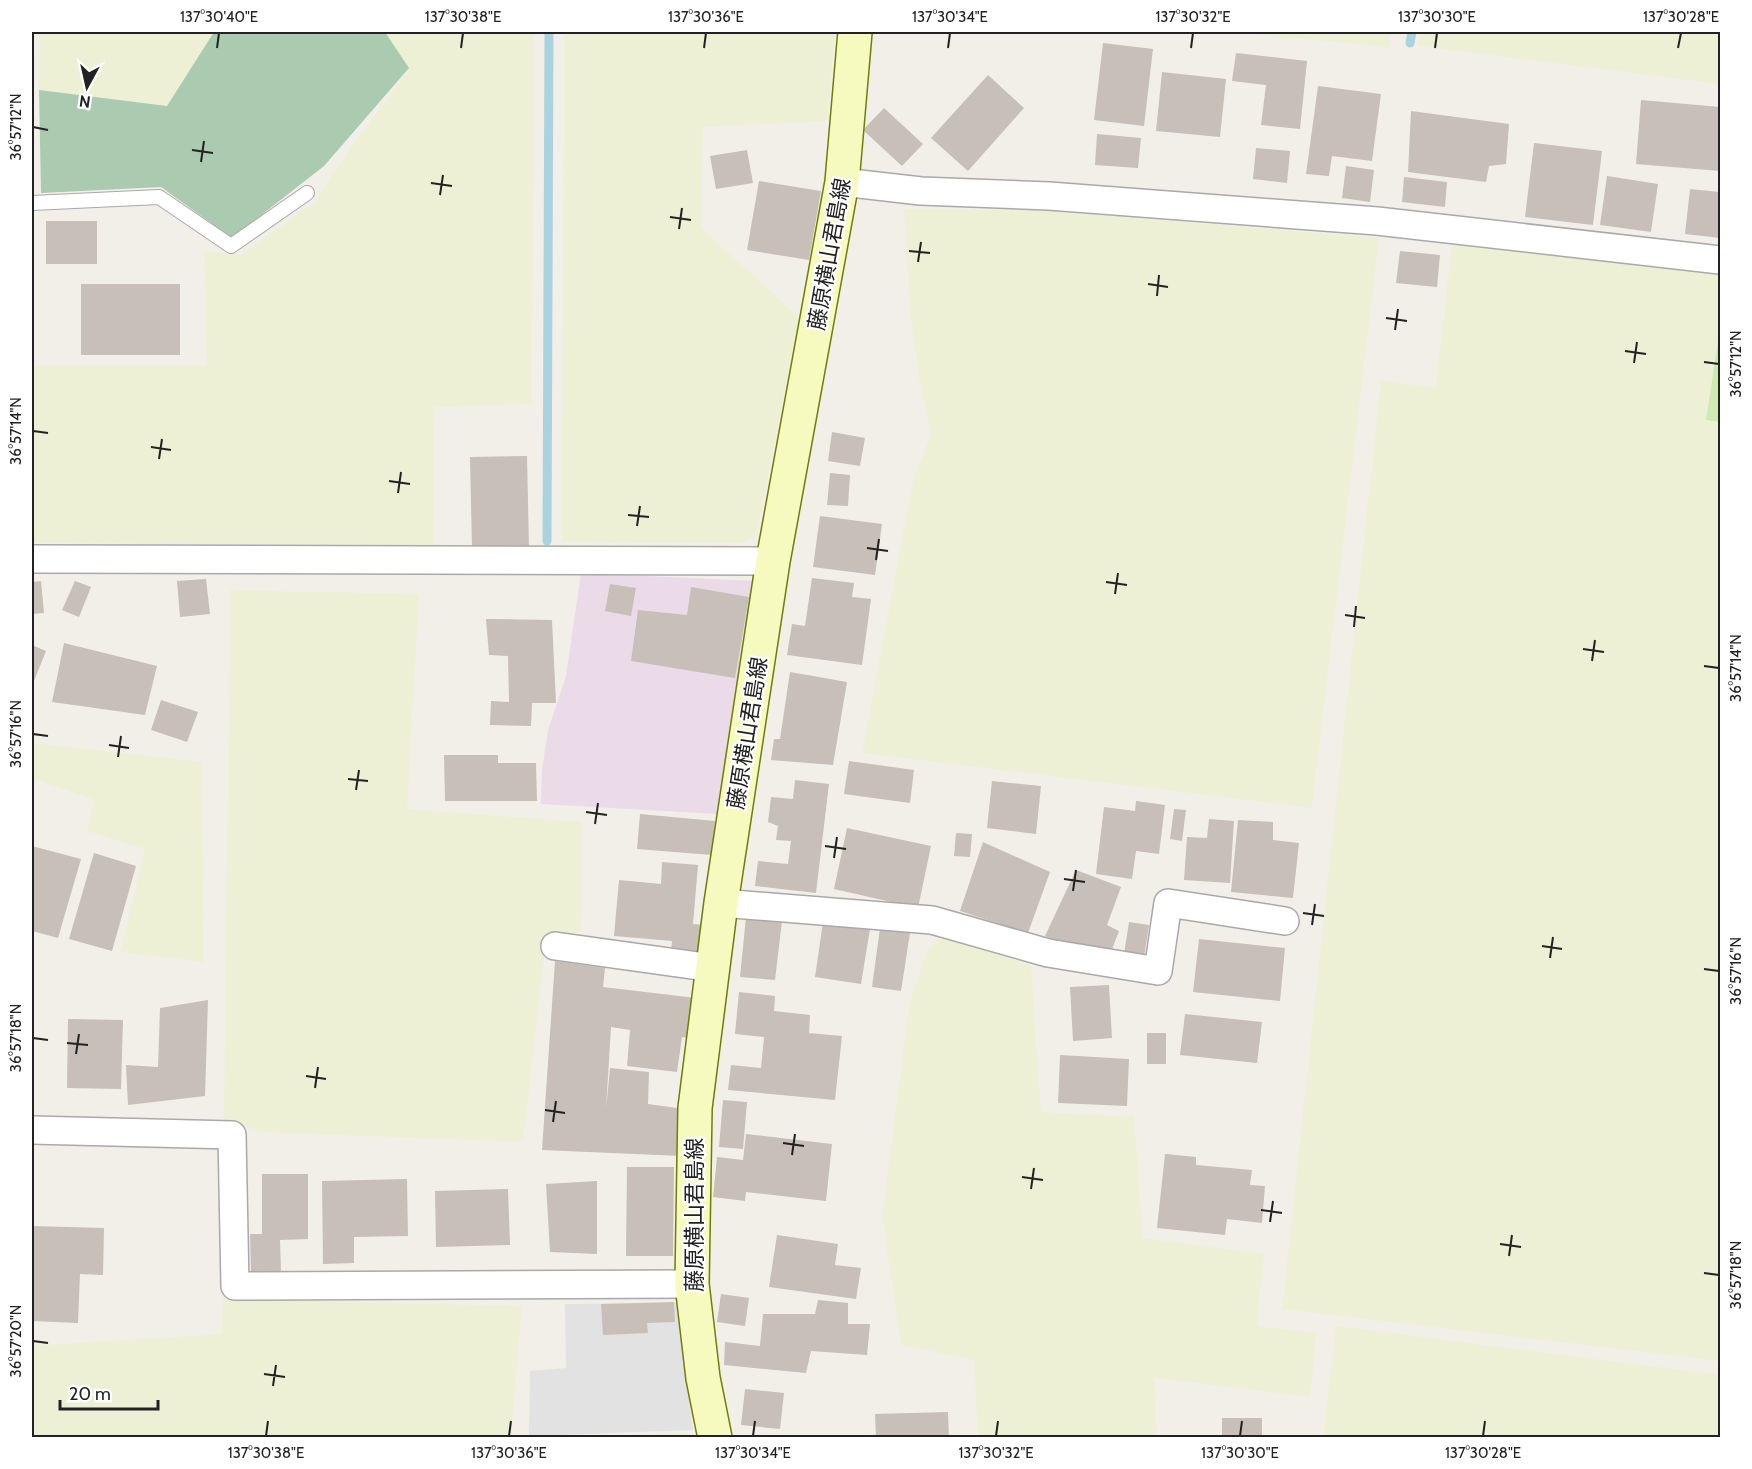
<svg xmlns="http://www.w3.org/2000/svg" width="1752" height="1469" font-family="Cabin,'Noto Sans JP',sans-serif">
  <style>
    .industrial { fill: #ebdbe8 }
    .farmland { fill: #eef0d5 }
    .grass { fill: #cdebb0 }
    .cemetery { fill: #aacbaf }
    .parking { fill: #e2e2e2 }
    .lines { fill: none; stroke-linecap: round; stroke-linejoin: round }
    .stream { stroke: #aad3df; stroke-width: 9 }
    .building { fill: #c7bfb8 }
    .lane-casing { stroke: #a9a9a9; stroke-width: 16 }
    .street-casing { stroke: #a9a9a9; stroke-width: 30 }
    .secondary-casing { stroke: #707d05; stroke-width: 36 }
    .lane { stroke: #fff; stroke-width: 14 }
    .street { stroke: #fff; stroke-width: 27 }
    .secondary { stroke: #f7fabf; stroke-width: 33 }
    .ticks { fill: none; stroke: #222; stroke-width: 2 }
    .labels { text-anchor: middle; stroke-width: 4.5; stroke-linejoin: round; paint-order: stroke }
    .street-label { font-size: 22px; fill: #222; stroke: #fff }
    .neatline { fill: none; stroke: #222; stroke-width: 2 }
    .ticks-label { font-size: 15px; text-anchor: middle; fill: #222 }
  </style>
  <rect width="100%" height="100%" fill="#f2efe9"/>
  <path class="industrial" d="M581 573 756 581 717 814 541 804 542 770 548 730 566 676Z"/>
  <g class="farmland">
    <path d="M40 32H214L167 106 39 90Z"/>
    <path d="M385 32H534L532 404 434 407 433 545 32 543V366H207L204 251 241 255 316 201 332 174 409 68Z"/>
    <path d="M564 32H835L827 121 703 127 701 228 799 317 756 536 741 543 562 542Z"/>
    <path d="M1230 32H1391L1389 47Z"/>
    <path d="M1420 32H1720V84L1418 46Z"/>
    <path d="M904 209 1034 210 1379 238 1312 808 862 753 913 481 931 433 920 384 910 313Z"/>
    <path d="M1453 238 1720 273V328L1706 420 1720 422V1361L1282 1309 1381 380 1435 388Z"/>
    <path d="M230 590 419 594 407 809 582 822 581 932 546 940 523 1142 261 1132 224 1118Z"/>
    <path d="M32 743 202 762 204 962 120 952 145 849 87 831 94 800 32 779Z"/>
    <path d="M941 937 1031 965 1041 1112 1134 1117 1143 1238 1264 1254 1257 1326 1317 1333 1310 1397 1155 1378 1157 1437H978L974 1360 901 1345 882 1217 909 1004 928 948Z"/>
    <path d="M223 1299 522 1306 511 1437 684 1434 685 1437 32 1438V1344L45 1345 222 1334Z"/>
    <path d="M1336 1326 1720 1375V1437H1323Z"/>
  </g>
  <path class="grass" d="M1720 328V422L1706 420Z"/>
  <path class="cemetery" d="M214 32H385L409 68 324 166 232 238 161 187 41 193 39 90 167 106Z"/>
  <path class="parking" d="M679 1303V1327L693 1430 529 1436 530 1371 566 1368 565 1304Z"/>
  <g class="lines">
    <g class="stream">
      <path d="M1410 43 1412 32"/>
      <path d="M547 541 549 32"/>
    </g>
  </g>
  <g class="building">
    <path d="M1103 43 1153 49 1144 126 1094 120Z"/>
    <path d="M1236 53 1307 61 1300 129 1261 125 1266 85 1232 81Z"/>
    <path d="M1162 72 1226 79 1220 137 1156 131Z"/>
    <path d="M988 75 1024 108 968 171 931 138Z"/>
    <path d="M1318 86 1381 94 1372 161 1332 156 1329 176 1306 174Z"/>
    <path d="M1641 100 1720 107V171L1636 164Z"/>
    <path d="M884 108 923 144 902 166 863 130Z"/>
    <path d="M1411 111 1509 124 1506 164 1489 166 1486 182 1408 172Z"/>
    <path d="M1097 134 1141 138 1138 168 1095 165Z"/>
    <path d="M1534 143 1602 151 1593 225 1525 217Z"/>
    <path d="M1256 148 1290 151 1287 183 1253 179Z"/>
    <path d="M747 150 753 183 716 189 710 156Z"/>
    <path d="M1346 166 1374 170 1370 202 1342 198Z"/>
    <path d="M1607 176 1658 184 1651 232 1600 225Z"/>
    <path d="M1404 177 1447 182 1445 207 1402 202Z"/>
    <path d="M759 181 821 191 809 260 747 250Z"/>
    <path d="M1690 189 1720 192V238L1685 234Z"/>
    <rect x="46" y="221" width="51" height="43"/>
    <path d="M1400 251 1440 255 1437 287 1396 283Z"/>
    <rect x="81" y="284" width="99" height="71"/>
    <path d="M832 432 865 438 860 466 828 461Z"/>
    <path d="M527 456 529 548 472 549 470 457Z"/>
    <path d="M830 473 850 475 848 506 827 505Z"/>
    <path d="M820 516 882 524 875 575 813 567Z"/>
    <path d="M812 578 854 583 852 597 871 599 862 665 787 655 792 624 805 626Z"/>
    <path d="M206 579 210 614 180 617 177 581Z"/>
    <path d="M41 581 44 613 32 614V582Z"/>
    <path d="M75 581 91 587 79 617 62 610Z"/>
    <path d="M610 584 636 588 631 616 605 611Z"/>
    <path d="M691 587 749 597 735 678 631 661 638 610 687 615Z"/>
    <path d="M486 619 552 620 556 703H532L531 726 490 725 491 701 509 702 508 656 489 655Z"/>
    <path d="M64 643 157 666 145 715 52 702Z"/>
    <path d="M32 645 46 651 32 686Z"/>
    <path d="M790 672 847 682 833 765 771 760 774 739H780Z"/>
    <path d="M161 700 198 712 187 742 151 730Z"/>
    <path d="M444 755H498V763H536L537 801H445Z"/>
    <path d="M849 761 914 770 910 803 844 794Z"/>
    <path d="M795 780 829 784 816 893 755 886 758 861 788 864 791 841 776 840 778 826 768 822 771 797 793 799Z"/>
    <path d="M992 781 1041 786 1036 834 987 828Z"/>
    <path d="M1136 801 1165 805 1159 854 1136 851 1132 879 1096 874 1104 807 1135 811Z"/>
    <path d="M1174 809 1186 810 1182 841 1170 839Z"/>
    <path d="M640 814 715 821 712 855 637 849Z"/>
    <path d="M1209 819 1234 821 1230 883 1184 880 1187 837 1207 838Z"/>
    <path d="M1238 820 1273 822V840L1299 843 1293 898 1231 892Z"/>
    <path d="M847 828 931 846 918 908 834 889Z"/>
    <path d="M956 833 972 834 970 857 954 856Z"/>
    <path d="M983 842 1050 872 1028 933 960 911Z"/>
    <path d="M32 846 81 859 58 938 32 931Z"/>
    <path d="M94 853 136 866 112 951 69 939Z"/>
    <path d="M662 862 698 865 693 924 706 925 703 954 671 952 672 941 614 936 619 880 661 884Z"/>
    <path d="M1076 870 1121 887 1107 925 1119 931 1111 952H1084L1045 936Z"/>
    <path d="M746 917 782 921 775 980 740 977Z"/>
    <path d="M823 922 870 929 861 984 815 977Z"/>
    <path d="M1129 922 1149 925 1144 957 1124 954Z"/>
    <path d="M880 928 910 933 901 991 872 987Z"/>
    <path d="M1199 939 1285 948 1280 1001 1193 992Z"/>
    <path d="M555 961 605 968 603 987 696 998 693 1039 682 1037 677 1072 627 1066 630 1030 611 1027 606 1110 610 1068 649 1072 648 1104 684 1109 681 1156 542 1150Z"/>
    <path d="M1109 985 1112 1038 1073 1041 1070 987Z"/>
    <path d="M739 992 775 996 774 1011 810 1015 809 1033 842 1036 835 1100 728 1090 731 1065 761 1068 764 1037 735 1034Z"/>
    <path d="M208 1000 205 1096 128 1105 126 1065 158 1067 160 1008Z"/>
    <path d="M1185 1014 1262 1022 1257 1063 1180 1055Z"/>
    <path d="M68 1019 123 1020 121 1089 67 1088Z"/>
    <rect x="1147" y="1033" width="19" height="31"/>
    <path d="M1060 1055 1129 1059 1127 1106 1058 1103Z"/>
    <path d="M723 1100 747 1102 743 1149 719 1147Z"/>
    <path d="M746 1134 832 1144 826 1201 746 1192 745 1201 713 1197 717 1157 743 1160Z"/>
    <path d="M1165 1154 1196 1157V1165L1252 1170 1250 1185 1265 1186 1262 1223 1227 1219 1225 1235 1157 1228Z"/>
    <path d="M627 1167H674L673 1256H626Z"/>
    <path d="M262 1174H308V1239L280 1240 281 1273H251L250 1234H262Z"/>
    <path d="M407 1179 408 1236 354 1237V1263L323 1264 322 1181Z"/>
    <path d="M597 1181V1254L550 1252 546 1184Z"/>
    <path d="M508 1189 510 1245 436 1247 435 1191Z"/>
    <path d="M32 1226 104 1228 103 1275 80 1274 78 1323 32 1321Z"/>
    <path d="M777 1235 838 1244 835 1265 861 1268 856 1299 769 1287Z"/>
    <path d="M721 1294 749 1298 745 1326 717 1322Z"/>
    <path d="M818 1300 848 1303V1324H870L867 1355 811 1351 806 1373 724 1365 725 1342 760 1346 763 1314H815Z"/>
    <path d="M674 1302 675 1322 647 1323 648 1333 603 1335 601 1304Z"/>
    <path d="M745 1389 784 1393 780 1429 741 1425Z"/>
    <path d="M948 1412 949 1438H876L875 1414Z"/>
    <rect x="1222" y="1418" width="40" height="20"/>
  </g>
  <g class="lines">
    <defs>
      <path id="lane" d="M32 203 159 197 231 246 307 193"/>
      <g id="street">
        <path d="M842 182 921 191 1049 196 1377 221 1720 260"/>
        <path d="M32 559 773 561"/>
        <path d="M721 903 932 920 1048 953 1158 971 1168 903 1285 921"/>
        <path d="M555 946 713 968"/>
        <path d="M32 1130 232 1135 235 1286 692 1284"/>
      </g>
      <path id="secondary" d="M715 1438 703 1378 692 1284 695 1108 721 903 773 561 842 182 855 32"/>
    </defs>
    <use href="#lane" class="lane-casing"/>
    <use href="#street" class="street-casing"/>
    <use href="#secondary" class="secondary-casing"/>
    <use href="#lane" class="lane"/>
    <use href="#street" class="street"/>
    <use href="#secondary" class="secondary"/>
  </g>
  <path class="ticks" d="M217 48 219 33M461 48 463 33M704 48 706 33M948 48 950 33M1191 48 1193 33M1435 48 1437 33M1678 48 1681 33M33 127 48 130M192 150 213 153M201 162 204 141M431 183 452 186M440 195 443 175M670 217 691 220M679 229 682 208M909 251 930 253M918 262 921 242M1148 284 1168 287M1157 296 1159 275M1386 318 1407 321M1395 330 1398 309M1625 351 1646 354M1704 362 1719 364M1634 363 1637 342M33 431 48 433M151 447 171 450M159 459 162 439M389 481 410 484M398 493 401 472M628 515 649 517M637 526 640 506M867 548 888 551M876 560 879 539M1106 582 1127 585M1115 594 1118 573M1345 615 1365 618M1354 627 1356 606M1583 649 1604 652M1592 661 1595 640M1704 666 1719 668M33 734 48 736M109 745 129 748M118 757 121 736M348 779 368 781M356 790 359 770M586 812 607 815M595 824 598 803M825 846 846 849M834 858 837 837M1064 879 1085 882M1073 891 1076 870M1303 913 1324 916M1312 925 1315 904M1542 946 1562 949M1550 958 1553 937M1704 969 1719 971M33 1038 48 1040M67 1043 88 1045M76 1054 79 1034M306 1076 326 1079M315 1088 318 1067M545 1110 565 1113M553 1122 556 1101M783 1143 804 1146M792 1155 795 1134M1022 1177 1043 1180M1031 1189 1034 1168M1261 1210 1282 1213M1270 1222 1273 1201M1500 1244 1521 1247M1509 1256 1512 1235M1704 1273 1719 1275M33 1341 48 1343M264 1374 285 1377M273 1386 276 1365M266 1436 268 1421M509 1436 511 1421M753 1436 755 1421M996 1436 998 1421M1240 1436 1242 1421M1483 1436 1485 1421"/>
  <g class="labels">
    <g class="street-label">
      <text transform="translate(829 254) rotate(-80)" y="8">藤原横山君島線</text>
      <text transform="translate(747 733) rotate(-81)" y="8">藤原横山君島線</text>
      <text transform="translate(694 1215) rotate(-90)" y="8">藤原横山君島線</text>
    </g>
  </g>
  <rect width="1752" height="1469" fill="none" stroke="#ffffff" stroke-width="66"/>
  <g transform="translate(87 87) rotate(188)" stroke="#ffffff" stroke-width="4.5" paint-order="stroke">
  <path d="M0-4.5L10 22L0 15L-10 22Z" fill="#222222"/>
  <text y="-9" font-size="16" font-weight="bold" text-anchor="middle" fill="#222222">N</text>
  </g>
  <path d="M60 1400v9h98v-9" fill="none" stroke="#222222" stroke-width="3"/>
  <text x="69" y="1400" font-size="18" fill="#222222" stroke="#ffffff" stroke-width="4.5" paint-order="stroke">20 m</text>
  <rect x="33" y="33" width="1686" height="1403" class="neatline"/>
  <g class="ticks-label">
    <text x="219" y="22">137°30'40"E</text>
    <text x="463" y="22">137°30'38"E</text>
    <text x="706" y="22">137°30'36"E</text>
    <text x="950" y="22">137°30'34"E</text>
    <text x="1193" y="22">137°30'32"E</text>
    <text x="1437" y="22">137°30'30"E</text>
    <text x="1681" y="22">137°30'28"E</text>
    <text transform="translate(16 127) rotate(-90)" y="5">36°57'12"N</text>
    <text transform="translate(1736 364) rotate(-90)" y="5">36°57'12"N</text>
    <text transform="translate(16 431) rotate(-90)" y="5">36°57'14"N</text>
    <text transform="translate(1736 668) rotate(-90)" y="5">36°57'14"N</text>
    <text transform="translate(16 734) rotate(-90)" y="5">36°57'16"N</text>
    <text transform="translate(1736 971) rotate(-90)" y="5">36°57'16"N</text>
    <text transform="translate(16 1038) rotate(-90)" y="5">36°57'18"N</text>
    <text transform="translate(1736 1275) rotate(-90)" y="5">36°57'18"N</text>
    <text transform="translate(16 1341) rotate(-90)" y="5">36°57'20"N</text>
    <text x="266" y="1458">137°30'38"E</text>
    <text x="509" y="1458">137°30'36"E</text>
    <text x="753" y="1458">137°30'34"E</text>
    <text x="996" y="1458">137°30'32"E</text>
    <text x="1240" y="1458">137°30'30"E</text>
    <text x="1483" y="1458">137°30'28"E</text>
  </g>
</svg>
